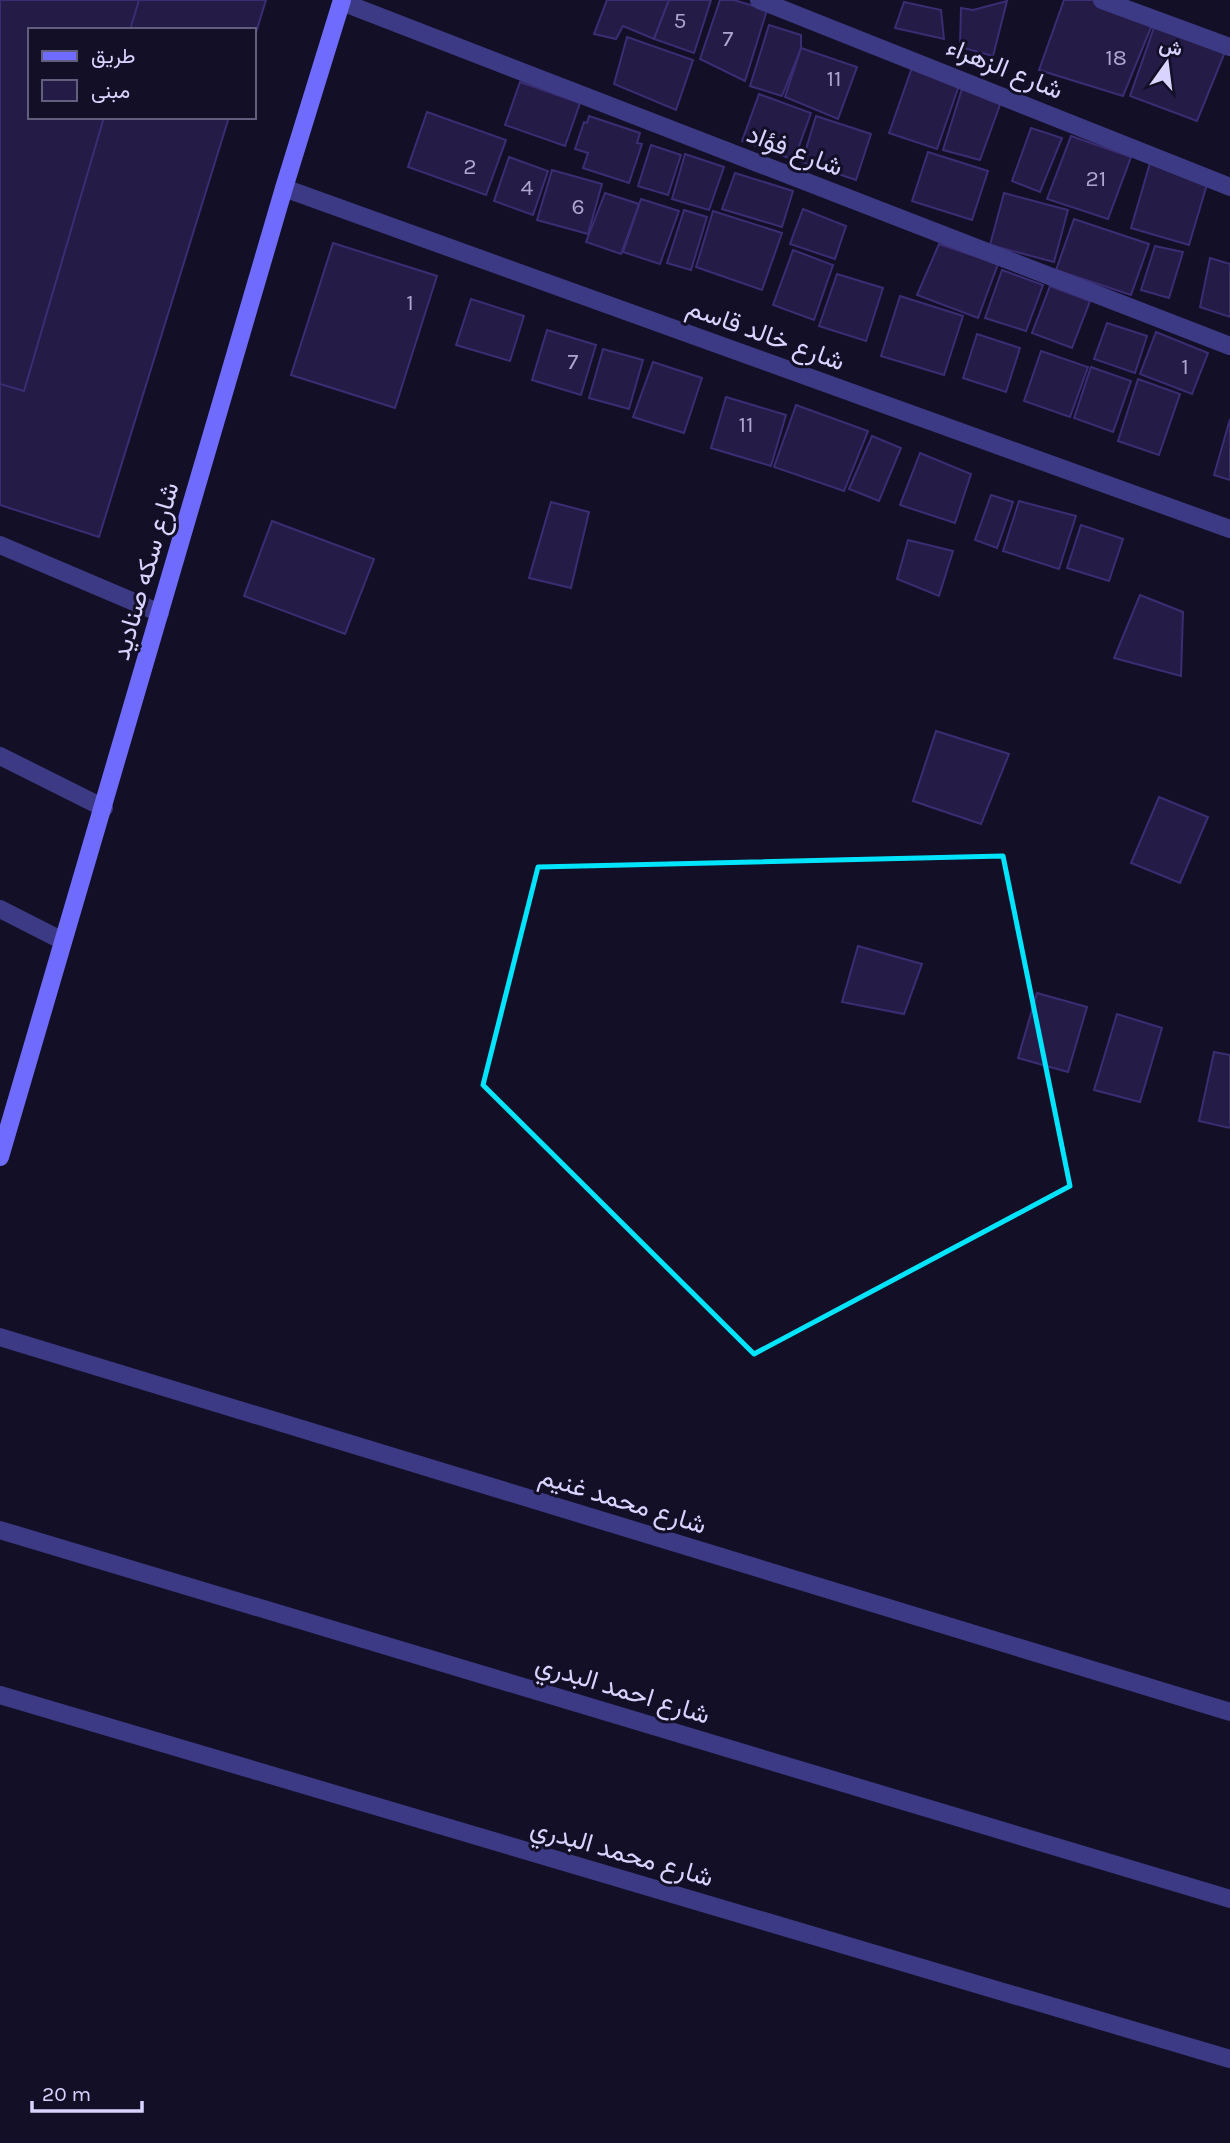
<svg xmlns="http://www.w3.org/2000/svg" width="1230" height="2143" font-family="Karla,Vazirmatn,sans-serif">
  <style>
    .building { fill: #241b47; stroke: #3b2d73; stroke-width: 2 }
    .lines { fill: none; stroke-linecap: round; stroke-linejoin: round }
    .street { stroke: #3d3a85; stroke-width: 18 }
    .secondary { stroke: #6f6bff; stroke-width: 18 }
    .marked { fill: none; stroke: #00e5ff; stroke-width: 5; stroke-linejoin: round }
    .labels { text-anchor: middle; stroke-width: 6; stroke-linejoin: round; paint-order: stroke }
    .number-label { font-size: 23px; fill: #aca6d1 }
    .street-label { font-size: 26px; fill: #d9d4ff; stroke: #130f26 }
  </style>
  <rect width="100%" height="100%" fill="#130f26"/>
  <g class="building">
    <path d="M0 0H266L254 39V30H30V117H229L99 537 0 505Z"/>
    <path d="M0 0H139L130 30H30V117H104L24 391 0 384Z"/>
    <path d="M607 0H669L654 39 623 26 616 39 594 34Z"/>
    <path d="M669 0H711L694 53 654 39Z"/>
    <path d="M720 0H734L767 10 745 81 700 59Z"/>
    <path d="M1064 0H1093L1154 20 1123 96 1039 70Z"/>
    <path d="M1007 1 993 56 960 47 961 8 973 10Z"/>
    <path d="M904 2 941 10 944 39 895 28Z"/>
    <path d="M1157 19 1229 42 1197 121 1130 96Z"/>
    <path d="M769 25 801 35V48L782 96 750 86Z"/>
    <path d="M627 37 693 60 676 110 614 84Z"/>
    <path d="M801 48 857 67 838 119 785 97Z"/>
    <path d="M915 59 963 74 937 149 889 133Z"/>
    <path d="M965 79 1005 91 980 160 943 150Z"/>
    <path d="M520 82 580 103 565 146 505 125Z"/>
    <path d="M759 94 811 113 794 160 742 141Z"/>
    <path d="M427 112 506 140 486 195 408 167Z"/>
    <path d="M589 116 640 133 637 143 642 144 629 183 583 168 588 153 575 149 584 122 587 123Z"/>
    <path d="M816 116 871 134 856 180 802 162Z"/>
    <path d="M1031 128 1062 138 1040 192 1012 181Z"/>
    <path d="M1071 136 1131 157 1108 219 1047 199Z"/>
    <path d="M651 145 681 155 668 195 638 186Z"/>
    <path d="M928 152 988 171 972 220 912 201Z"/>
    <path d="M685 154 724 167 709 210 672 199Z"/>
    <path d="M509 157 548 171 533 215 494 201Z"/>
    <path d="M1150 163 1208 181 1189 245 1131 228Z"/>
    <path d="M552 170 602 184 588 234 537 220Z"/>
    <path d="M735 173 793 191 782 227 722 209Z"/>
    <path d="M605 193 639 204 621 254 586 242Z"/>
    <path d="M1004 193 1068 210 1054 262 990 245Z"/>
    <path d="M641 199 679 211 660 264 623 252Z"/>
    <path d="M803 209 846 226 835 259 790 244Z"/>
    <path d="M684 210 707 217 691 270 667 263Z"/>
    <path d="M713 211 782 233 762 290 696 267Z"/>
    <path d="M1074 219 1149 244 1131 295 1056 270Z"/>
    <path d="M333 243 437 276 395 408 291 375Z"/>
    <path d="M939 244 998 264 978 318 917 295Z"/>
    <path d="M1155 246 1183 252 1169 298 1141 290Z"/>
    <path d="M793 250 833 265 814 320 773 305Z"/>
    <path d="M1210 258 1230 264V317L1200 307Z"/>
    <path d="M1002 270 1043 285 1026 331 985 318Z"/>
    <path d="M837 274 883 288 866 341 819 326Z"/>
    <path d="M1050 286 1090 301 1072 348 1032 333Z"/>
    <path d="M900 296 963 316 944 375 881 356Z"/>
    <path d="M471 299 524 316 510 361 456 345Z"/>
    <path d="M1107 323 1147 336 1135 373 1094 359Z"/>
    <path d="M547 330 596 345 581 395 532 380Z"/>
    <path d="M1156 332 1208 353 1192 394 1140 374Z"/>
    <path d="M977 334 1020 348 1006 392 963 378Z"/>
    <path d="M603 349 643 360 629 409 589 398Z"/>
    <path d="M1041 351 1088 367 1070 417 1024 401Z"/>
    <path d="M653 362 702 378 684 433 633 417Z"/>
    <path d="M1091 367 1131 381 1113 432 1074 418Z"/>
    <path d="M1138 379 1180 394 1159 455 1118 441Z"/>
    <path d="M726 397 786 415 771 466 711 448Z"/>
    <path d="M796 405 868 431 844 491 774 467Z"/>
    <path d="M1230 419V480L1214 475Z"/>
    <path d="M872 436 901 448 879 501 849 489Z"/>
    <path d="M920 453 971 474 955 523 900 505Z"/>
    <path d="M991 495 1013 502 997 548 975 540Z"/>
    <path d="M1019 501 1076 516 1059 569 1003 551Z"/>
    <path d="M551 502 589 512 571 588 529 578Z"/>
    <path d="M272 521 374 559 345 634 244 596Z"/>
    <path d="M1081 525 1123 539 1109 581 1067 568Z"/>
    <path d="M908 540 953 551 939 596 897 579Z"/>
    <path d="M1140 595 1183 612 1181 676 1114 658Z"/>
    <path d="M936 731 1009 754 981 824 913 801Z"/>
    <path d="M1159 797 1208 817 1180 883 1131 863Z"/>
    <path d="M858 946 922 964 904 1014 842 1002Z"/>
    <path d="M1037 993 1087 1007 1068 1072 1018 1058Z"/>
    <path d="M1117 1014 1162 1028 1140 1102 1094 1090Z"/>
    <path d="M1214 1052 1230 1055V1128L1199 1121Z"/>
  </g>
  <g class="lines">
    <g class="street">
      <path d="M759 0 1230 187"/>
      <path d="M1102 0 1230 47"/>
      <path d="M342 2 1230 346"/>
      <path d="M284 188 1230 529"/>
      <path d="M0 545 160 613"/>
      <path d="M0 756 104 808"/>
      <path d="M0 909 63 941"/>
      <path d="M0 1337 1230 1712"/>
      <path d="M0 1530 1230 1899"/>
      <path d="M0 1695 1230 2059"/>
    </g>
    <path class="secondary" d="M0 1157 284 188 342 0"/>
  </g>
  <path class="marked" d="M1003 856 1070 1186 754 1354 483 1085 538 867Z"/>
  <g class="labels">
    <g class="number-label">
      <text x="680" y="28">5</text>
      <text x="728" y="46">7</text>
      <text x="1116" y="65">18</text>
      <text x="834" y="86">11</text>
      <text x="470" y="174">2</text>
      <text x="1096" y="186">21</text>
      <text x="527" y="195">4</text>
      <text x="578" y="214">6</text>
      <text x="410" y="310">1</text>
      <text x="573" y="369">7</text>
      <text x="1185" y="374">1</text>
      <text x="746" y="432">11</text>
    </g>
    <g class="street-label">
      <text transform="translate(1005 68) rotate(22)" y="9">شارع الزهراء</text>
      <text transform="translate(795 150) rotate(21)" y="9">شارع فؤاد</text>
      <text transform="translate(766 334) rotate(20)" y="9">شارع خالد قاسم</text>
      <text transform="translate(145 571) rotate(-74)" y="9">شارع سكه صناديد</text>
      <text transform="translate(623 1500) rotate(17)" y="9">شارع محمد غنيم</text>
      <text transform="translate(623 1689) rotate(17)" y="9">شارع احمد البدري</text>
      <text transform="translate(622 1852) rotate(16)" y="9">شارع محمد البدري</text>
    </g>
  </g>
  <rect x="28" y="28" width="228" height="91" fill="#130f26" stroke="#625e7d" stroke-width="2"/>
  <rect x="42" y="51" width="35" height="10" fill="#6f6bff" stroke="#625e7d" stroke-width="2"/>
  <text x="91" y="63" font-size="21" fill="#d9d4ff">طريق</text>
  <rect x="42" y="80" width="35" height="21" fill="#241b47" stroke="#625e7d" stroke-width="2"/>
  <text x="91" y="98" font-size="21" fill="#d9d4ff">مبنى</text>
  <g transform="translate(1167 63) rotate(14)" stroke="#130f26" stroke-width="5" paint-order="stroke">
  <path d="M0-5L12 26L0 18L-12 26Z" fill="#d9d4ff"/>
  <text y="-10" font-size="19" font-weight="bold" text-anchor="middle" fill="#d9d4ff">ش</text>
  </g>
  <path d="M32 2101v10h110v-10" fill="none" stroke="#d9d4ff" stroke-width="3.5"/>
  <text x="42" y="2101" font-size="21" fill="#d9d4ff" stroke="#130f26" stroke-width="5" paint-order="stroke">20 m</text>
</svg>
